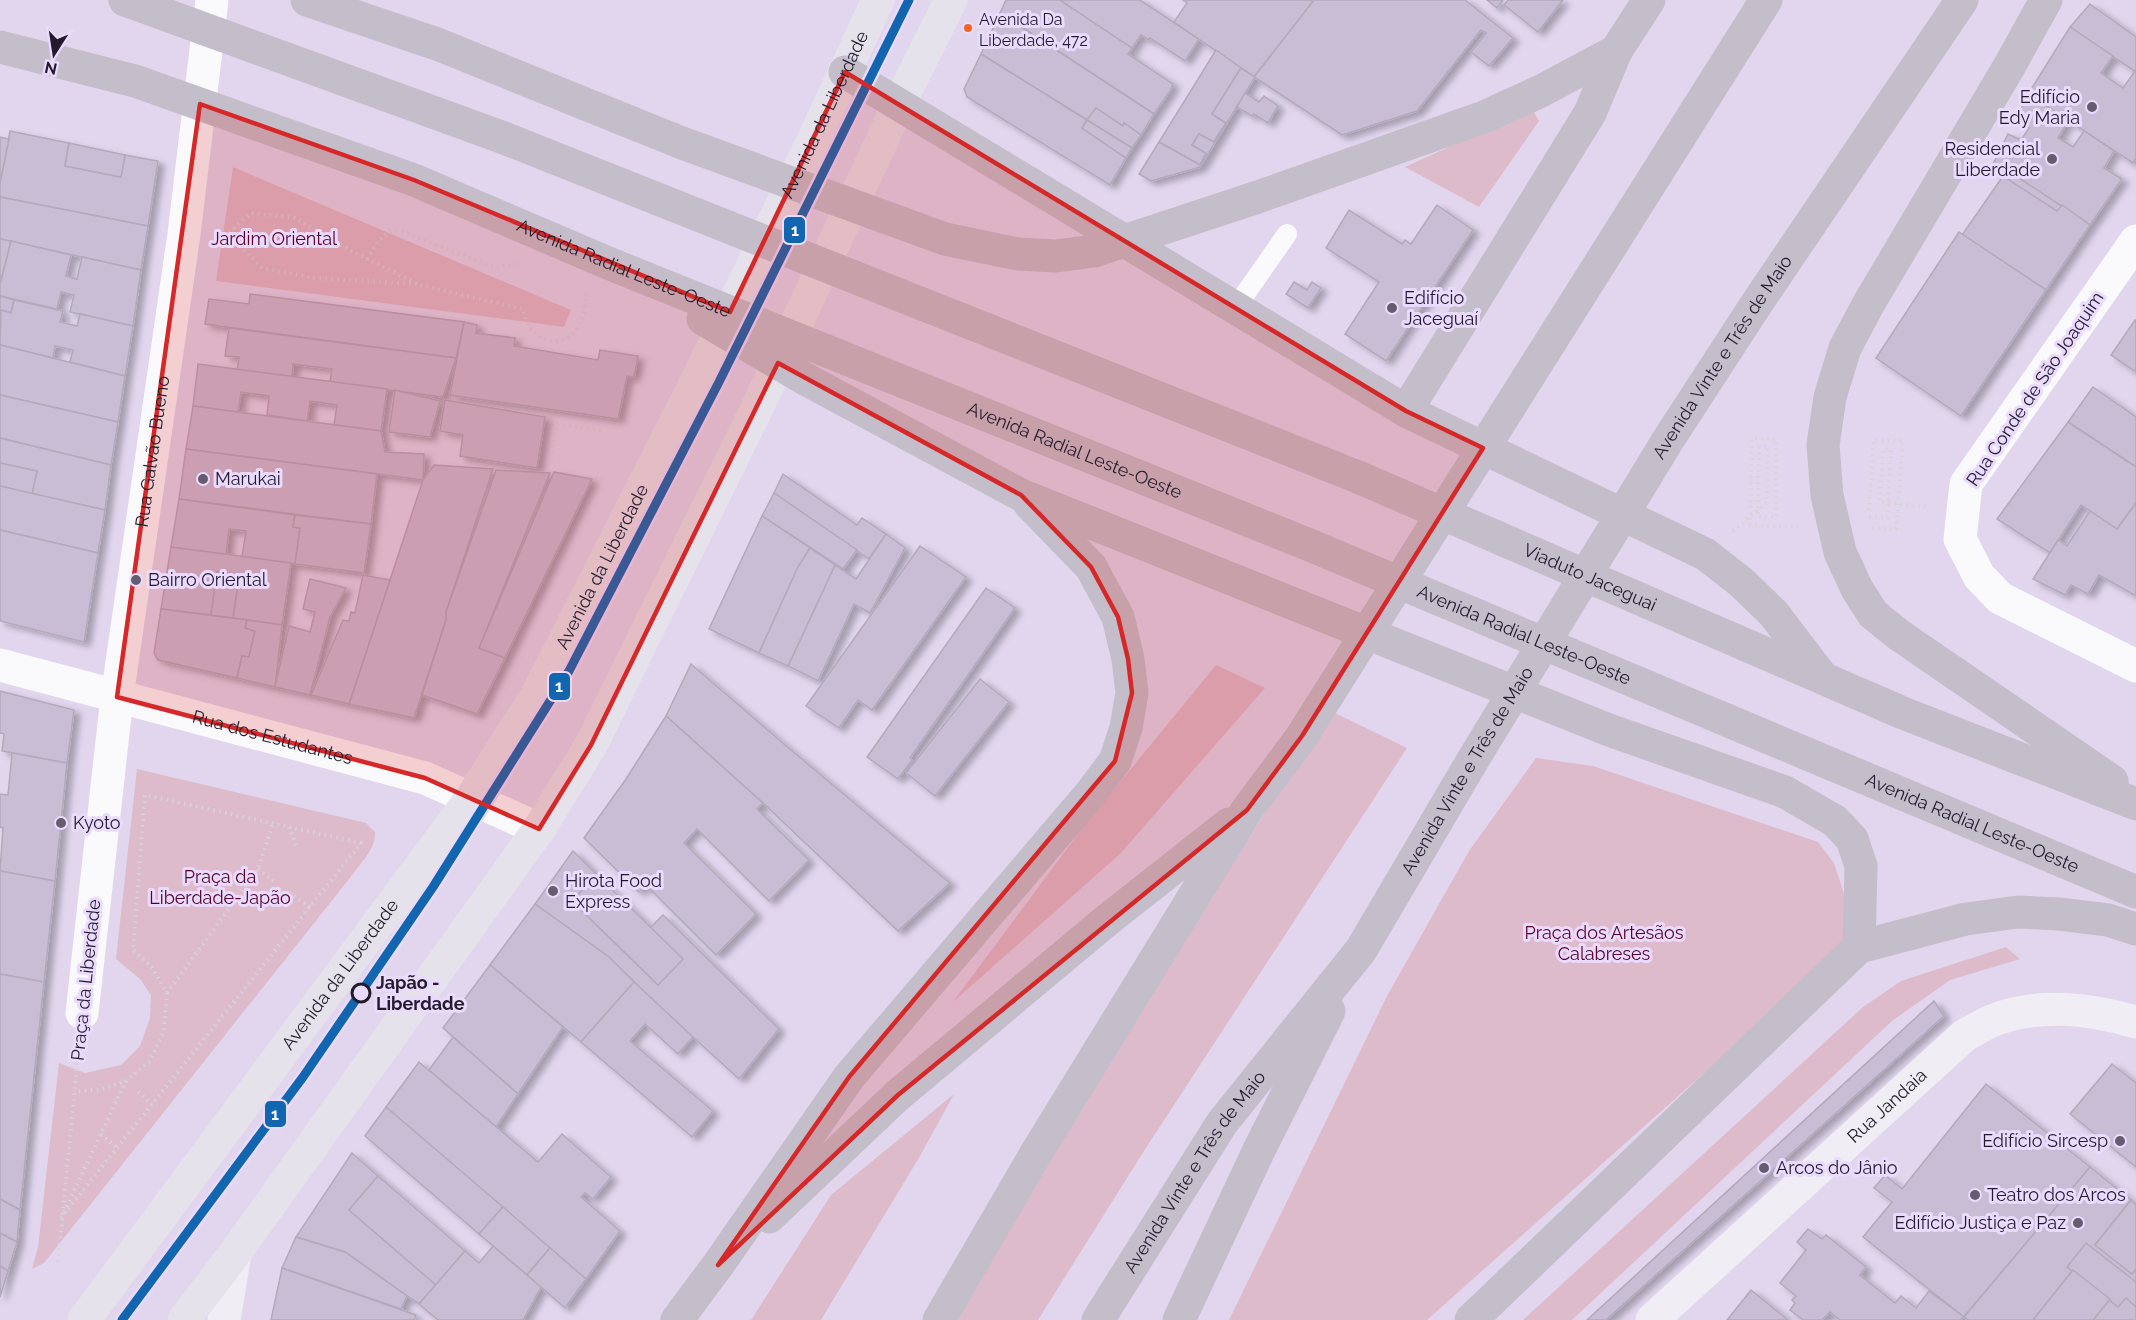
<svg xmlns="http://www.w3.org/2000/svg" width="2136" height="1320" font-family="Raleway,sans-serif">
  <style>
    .green { fill: #debbcb }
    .building { fill: #c8bdd4; stroke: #b2a9bc; stroke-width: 1.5; filter: url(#shadow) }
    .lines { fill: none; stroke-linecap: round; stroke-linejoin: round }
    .path { stroke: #d6d3da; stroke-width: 4; stroke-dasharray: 1.5 4.5; stroke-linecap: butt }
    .lane { stroke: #faf9fc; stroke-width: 20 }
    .street { stroke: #faf9fc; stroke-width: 33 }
    .secondary { stroke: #f0eef4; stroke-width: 33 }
    .primary { stroke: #e6e2eb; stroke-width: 33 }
    .highway { stroke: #c4becb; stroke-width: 33 }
    .metro-1-casing { stroke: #ebdaff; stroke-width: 14 }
    .metro-1 { stroke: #1266af; stroke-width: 9 }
    .marked { fill: #d62828; fill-opacity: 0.2; stroke: #d62828; stroke-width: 4.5; stroke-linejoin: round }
    .bus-dot { fill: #f26522; stroke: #ebdaff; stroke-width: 2 }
    .poi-dot { fill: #665c70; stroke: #ebdaff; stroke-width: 2 }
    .stop-dot { fill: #ebdaff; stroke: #231b2c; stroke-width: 3 }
    .labels { text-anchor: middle; stroke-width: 6; stroke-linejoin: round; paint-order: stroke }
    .bus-label { font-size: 16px; fill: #231b2c; stroke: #ebdaff; text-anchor: start }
    .poi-label { font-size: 18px; fill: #231b2c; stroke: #ebdaff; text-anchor: start }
    .street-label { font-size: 18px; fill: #231b2c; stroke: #ebdaff }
    .park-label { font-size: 18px; fill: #580124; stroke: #ebdaff }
    .stop-label { font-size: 18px; font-weight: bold; fill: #231b2c; stroke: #ebdaff; text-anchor: start }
    .line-badge { stroke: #ebdaff; stroke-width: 2 }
    .badge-label { font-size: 16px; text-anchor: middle; font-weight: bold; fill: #fff }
  </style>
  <defs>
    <filter id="shadow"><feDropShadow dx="6" dy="4" stdDeviation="3" flood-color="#0004"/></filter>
  </defs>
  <rect width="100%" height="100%" fill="#e1d6ee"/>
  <g class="green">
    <path d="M1532 109 1539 121 1479 207 1405 167Z"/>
    <path d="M233 167 571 310 564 327 216 281Z"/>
    <path d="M1216 665 1265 688 1121 853 953 1002 1080 831Z"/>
    <path d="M1331 711 1407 748 1142 1154 1038 1320H952L1175 953Z"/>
    <path d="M1536 758 1593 766 1818 842 1834 863 1845 897 1843 943 1796 991 1427 1320H1229L1387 996 1469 851Z"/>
    <path d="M137 769 366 823 375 832C376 848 362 861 353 874L44 1263 32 1269 38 1247 59 1063 85 1073 121 1065 140 1046 150 1018 151 995 140 979 116 959Z"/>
    <path d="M2006 947 2020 959 1950 980 1892 1021 1572 1320H1523L1863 1007 1901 981Z"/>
    <path d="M954 1094 920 1156 821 1320H751L831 1195Z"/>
  </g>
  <g class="building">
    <path d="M1006 0H1060L1132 48 1128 54 1173 84 1170 91 1154 114 1000 13Z"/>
    <path d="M1060 0H1140L1199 39 1185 61 1150 38 1149 40 1141 35 1132 48Z"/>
    <path d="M1183 0H1311L1313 2 1254 77 1174 22 1187 3Z"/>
    <path d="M1314 0H1465L1513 38 1489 66 1471 52 1486 33 1481 30 1417 111 1342 135 1254 77Z"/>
    <path d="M1487 0H1503L1497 8Z"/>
    <path d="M1508 0H1563L1538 32 1504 5Z"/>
    <path d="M2090 4 2136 37V72L2070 27Z"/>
    <path d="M1000 13 1154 114 1141 135 1124 123 1123 126 1096 108 1087 120 981 54Z"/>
    <path d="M2070 27 2113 56 2101 73 2123 88 2135 71 2136 72V158L2133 163 2028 94Z"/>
    <path d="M1216 50 1241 68 1212 114 1226 123 1214 142 1199 134 1192 145 1206 153 1200 165 1159 142Z"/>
    <path d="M981 54 1087 120 1082 128 1126 158 1110 185 967 97 964 89Z"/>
    <path d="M1241 68 1255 77 1200 167 1151 181 1139 174 1159 142 1200 165 1206 153 1192 145 1199 134 1214 142 1226 123 1212 114Z"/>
    <path d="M1245 93 1259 102 1264 96 1278 106 1268 123 1254 114 1252 116 1237 107Z"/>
    <path d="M2028 94 2068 121 2058 138 2073 147 2084 131 2114 151 2104 168 2122 179 2090 225 2004 168 1999 173 1991 168 2008 134 2021 140 2029 128 2016 119Z"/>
    <path d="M1096 108 1123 126 1124 123 1141 135 1132 148 1087 120Z"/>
    <path d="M1087 120 1132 148 1126 158 1082 128Z"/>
    <path d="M10 131 69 143 65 166 121 177 125 155 158 161 148 226 0 197V183Z"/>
    <path d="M0 137 9 139 0 183Z"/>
    <path d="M69 143 125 155 121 177 65 166Z"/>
    <path d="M2003 176 2057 211 2062 205 2090 225 2046 290 1962 235Z"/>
    <path d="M0 197 148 226 141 270 0 239Z"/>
    <path d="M1437 205 1473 230 1386 361 1345 334 1379 282 1326 248 1349 210 1402 244 1405 240 1411 244Z"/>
    <path d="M1959 232 2046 290 1961 416 1876 358Z"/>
    <path d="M0 239 11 241 0 285Z"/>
    <path d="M11 241 71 255 66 276 77 279 82 257 141 270 133 326 70 312 74 295 61 292 57 309 0 296V285Z"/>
    <path d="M1294 282 1307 290 1312 282 1321 288 1308 308 1286 294Z"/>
    <path d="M250 294 464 322 456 358 205 324 209 299 249 304Z"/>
    <path d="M0 296 14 300 11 313 1 310 0 316Z"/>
    <path d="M14 300 63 311 60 322 77 326 80 314 133 326 125 376 70 362 73 350 55 346 53 358 0 345 1 310 11 313Z"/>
    <path d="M2135 320 2136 321V372L2111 355Z"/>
    <path d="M464 322 477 325 476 333 515 338 514 346 598 360 600 350 638 356 634 377 627 376 618 419 450 395Z"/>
    <path d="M229 328 456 358 443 397 330 382 332 369 293 364 292 377 237 370 239 357 225 356Z"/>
    <path d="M0 345 125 376 118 422 0 395Z"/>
    <path d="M198 364 387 389 381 431 334 425 337 405 310 401 307 421 267 415 269 396 241 392 238 412 193 406Z"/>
    <path d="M2093 387 2136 417V467L2068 422Z"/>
    <path d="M395 390 440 401 430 437 389 432Z"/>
    <path d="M0 395 118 422 111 465 0 438Z"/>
    <path d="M445 400 545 417 537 468 460 456 463 435 440 431Z"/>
    <path d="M193 406 381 431 385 452 424 454 423 480 186 449Z"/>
    <path d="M2068 422 2136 467V503L2117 529 2081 505 2050 553 1997 519Z"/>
    <path d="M0 438 111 465 105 510 32 494 37 471 0 463Z"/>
    <path d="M186 449 377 474 371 524 179 499Z"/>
    <path d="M0 463 37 471 32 494 0 486Z"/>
    <path d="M434 465 493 469 446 612V620L414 718 349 704 423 480Z"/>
    <path d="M496 470 550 473 479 648 505 658 477 714 422 695 446 620V612Z"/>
    <path d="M554 472 592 479 505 658 479 648Z"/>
    <path d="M783 474 857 525 862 518 886 534 869 559 774 493Z"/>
    <path d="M0 486 105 510 98 553 0 530Z"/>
    <path d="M774 493 857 550 843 569 762 516Z"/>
    <path d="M179 499 295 515 293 527 300 528 295 564 242 557 246 531 229 529 226 555 171 547Z"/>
    <path d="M2136 503V596L2099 575 2088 594 2071 585 2065 595 2033 579 2058 540 2067 546 2090 511 2117 529Z"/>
    <path d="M295 515 371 524 364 573 295 564 300 528 293 527Z"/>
    <path d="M762 516 810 548 798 567 759 653 709 629Z"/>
    <path d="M0 530 98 553 84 642 0 621Z"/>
    <path d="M886 534 905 548 870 613 854 604 818 681 788 666 835 565 856 579Z"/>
    <path d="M920 546 966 577 872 710 858 700 839 728 806 706Z"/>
    <path d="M171 547 291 563 282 625 233 618 239 575 217 572 211 615 161 609Z"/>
    <path d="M810 548 835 565 788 666 759 653 798 567Z"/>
    <path d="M217 572 239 575 233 618 211 615Z"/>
    <path d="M363 575 390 580 349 704 311 695 343 620 349 621 351 612 355 613Z"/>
    <path d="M310 579 346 588 330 617 310 695 275 687 289 626 310 632 315 612 303 609Z"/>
    <path d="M986 588 1015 608 910 758 912 760 898 779 867 757Z"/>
    <path d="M161 609 247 620 245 628 255 631 249 657 242 656 237 678 158 660 154 653Z"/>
    <path d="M247 620 282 625 275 687 237 678 242 656 249 657 255 631 245 628Z"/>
    <path d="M691 664 791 750 950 883 898 931 763 803 666 716Z"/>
    <path d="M980 679 1009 702 935 796 906 773Z"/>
    <path d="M0 691 74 710 67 763 2 751 4 734 0 733Z"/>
    <path d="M666 716 763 803 757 809 809 860 769 901 697 829 684 843 756 914 716 955 646 885 639 892 584 838 626 779Z"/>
    <path d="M12 753 67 763 55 881 0 871 3 828 0 827V794L8 795Z"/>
    <path d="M573 851 597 875 572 901 658 985 683 959 650 928 663 915 779 1029 739 1079 661 1008 609 957 535 904Z"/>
    <path d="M0 871 55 881 44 982 0 974Z"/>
    <path d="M597 875 683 959 658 985 572 901Z"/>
    <path d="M535 904 609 957 634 982 581 1042 490 965Z"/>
    <path d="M490 965 563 1027 518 1094 443 1028Z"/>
    <path d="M0 974 44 982 20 1210 0 1199Z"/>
    <path d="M634 982 693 1037 678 1054 645 1024 630 1041 713 1111 692 1137 581 1042Z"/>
    <path d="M1934 1001 1944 1016 1606 1320H1587Z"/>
    <path d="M453 1037 518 1094 496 1127 429 1070Z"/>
    <path d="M419 1062 538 1162 562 1134 611 1177 593 1199 585 1193 581 1197 620 1231 586 1279 386 1107Z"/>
    <path d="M2112 1064 2136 1083V1167L2070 1114Z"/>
    <path d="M1986 1084 2090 1167 1964 1317 1863 1237 1892 1202 1874 1188 1885 1175 1902 1189Z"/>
    <path d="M386 1107 503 1207 479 1234 365 1136Z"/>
    <path d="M352 1153 378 1176 349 1210 436 1285 419 1304 345 1252 296 1237Z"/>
    <path d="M2090 1167 2131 1200 2095 1245 2132 1274 2136 1269V1320H2093L2110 1299 2073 1270 2033 1320H1968L1964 1317Z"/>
    <path d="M378 1176 465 1251 436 1285 349 1210Z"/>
    <path d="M0 1199 20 1210 17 1242 0 1233Z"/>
    <path d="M2131 1200 2136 1205V1269L2132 1274 2095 1245Z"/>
    <path d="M503 1207 550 1248 527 1275 479 1234Z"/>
    <path d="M1808 1229 1822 1239 1826 1235 1866 1267 1860 1275 1895 1303 1901 1296 1916 1308 1929 1291 1964 1317 1960 1320H1840L1830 1312 1822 1320H1803L1790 1310 1795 1303 1792 1300 1796 1296 1780 1283 1806 1250 1797 1242Z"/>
    <path d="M0 1233 17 1242 8 1271 0 1266Z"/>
    <path d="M296 1237 345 1252 407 1296 401 1309 282 1268Z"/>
    <path d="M2086 1243 2136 1282V1307L2126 1298 2118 1307 2067 1267Z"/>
    <path d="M493 1246 541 1287 523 1320H438L419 1304 465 1251 479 1263Z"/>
    <path d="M550 1248 586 1279 565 1308 527 1275Z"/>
    <path d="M0 1266 8 1271 0 1297Z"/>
    <path d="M282 1268 416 1315 414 1320H271Z"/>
    <path d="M2073 1270 2110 1299 2093 1320H2033Z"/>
    <path d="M1751 1290 1788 1320H1727Z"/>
  </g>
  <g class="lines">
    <g class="path">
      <path d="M234 228 244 250 262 268 315 278 417 284"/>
      <path d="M220 240 251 213 295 218 351 251 420 285 523 309C525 315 526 322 529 327 537 339 556 347 570 336 582 326 586 308 586 294"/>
      <path d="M367 259C376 246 382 229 400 231L496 268 517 264"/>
      <path d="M552 453 557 424 605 431"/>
      <path d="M1869 510 1874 440 1903 441 1896 529 1872 528"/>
      <path d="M1869 517 1887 518 1891 450 1883 449 1880 502 1928 507"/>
      <path d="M1733 531 1767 502 1768 447H1759L1758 517H1776V439H1752L1750 525 1798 527"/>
      <path d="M289 827 296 845"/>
      <path d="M258 869 275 882"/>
      <path d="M294 896 310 907"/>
      <path d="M167 993 258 869 273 823"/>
      <path d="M138 1092 152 1104"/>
      <path d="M101 1134 117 1148"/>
      <path d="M64 1212 126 1081"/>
      <path d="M61 1218 361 843 145 795 133 950 151 966 167 993 164 1031 150 1061 126 1081 102 1089 74 1092"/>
      <path d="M58 1262 79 1046"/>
    </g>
    <path class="lane" d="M1236 307 1287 234"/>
    <g class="street">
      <path d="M2136 241 1966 484 1960 539 1979 576 2000 598 2136 666"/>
      <path id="s1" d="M0 665 425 778 539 829"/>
      <path id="s2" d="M82 1013 117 697 184 234 212 0"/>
    </g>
    <g class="secondary">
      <path d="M224 1320 235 1253"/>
      <path id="s3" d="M1652 1320 1965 1035C1975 1030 1984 1024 1994 1020 2041 1002 2090 1009 2136 1022"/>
    </g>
    <g class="primary">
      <path id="s4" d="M84 1320 472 797 538 693 695 384 811 145 878 0"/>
      <path d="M184 1320 235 1253 539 829 591 745 755 412 899 104 951 0"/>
    </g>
    <g class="highway">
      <path id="s5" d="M125 0 504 138 1358 477 1903 713 2136 804"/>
      <path d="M307 0 437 44 682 143 945 239 1018 254 1056 256 1094 251 1258 197 1484 117 1541 91 1616 51"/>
      <path d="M2046 0 2010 65 1869 303 1845 348 1830 397 1823 445 1827 495 1840 552 1857 589 1873 614 1899 635 2112 781"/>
      <path id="s6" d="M0 47 135 81 414 180 608 263 1312 546 2136 892"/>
      <path d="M845 72 1406 411 1705 554 1741 582 1774 614 1822 677"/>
      <path d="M703 319 807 380 1021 495 1609 730 1785 792 1835 821 1852 839 1861 866 1859 947"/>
      <path d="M1406 411 1590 113 1616 51 1649 0"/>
      <path d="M769 1217 898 1095 1106 921 1229 824"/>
      <path d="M677 1320 718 1265 849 1077 1091 793 1115 761 1126 728 1132 693 1128 659 1118 617 1091 567 1029 503"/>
      <path d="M939 1320 1035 1155 1247 810 1302 736 1766 0"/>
      <path id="s7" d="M1098 1320 1222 1123 1361 950 1474 758 1668 440 1757 303 1962 0"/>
      <path d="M1179 1320 1259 1150 1329 1011"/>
      <path d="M1471 1320 1859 947 1966 919 2018 912 2059 914 2108 920 2136 929"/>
    </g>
    <defs>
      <path id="metro-1" d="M122 1320 303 1077 433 887 569 671 719 382 909 0"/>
    </defs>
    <use href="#metro-1" class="metro-1-casing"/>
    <use href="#metro-1" class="metro-1"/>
  </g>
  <path class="marked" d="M845 72 1406 411 1483 448 1302 736 1247 810 898 1095 718 1265 849 1077 1115 761 1132 693 1128 659 1118 617 1091 567 1021 495 778 363 591 745 539 829 425 778 117 697 200 104 414 180 730 312Z"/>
  <circle class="bus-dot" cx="968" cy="28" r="5"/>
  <g class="poi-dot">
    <circle cx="2092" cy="107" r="6"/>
    <circle cx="2052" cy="159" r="6"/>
    <circle cx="1392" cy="308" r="6"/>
    <circle cx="203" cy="479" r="6"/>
    <circle cx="136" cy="580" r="6"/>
    <circle cx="61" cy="823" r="6"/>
    <circle cx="553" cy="891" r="6"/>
    <circle cx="2120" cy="1141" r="6"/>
    <circle cx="1764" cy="1168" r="6"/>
    <circle cx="1975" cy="1195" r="6"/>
    <circle cx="2078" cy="1223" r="6"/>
  </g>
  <circle class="stop-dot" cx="361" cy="993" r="9"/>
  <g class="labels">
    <g class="bus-label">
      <text x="979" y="25">Avenida Da<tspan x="979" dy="21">Liberdade, 472</tspan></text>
    </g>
    <g class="poi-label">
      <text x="2080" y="103" text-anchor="end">Edifício<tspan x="2080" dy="21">Edy Maria</tspan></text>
      <text x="2040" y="155" text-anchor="end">Residencial<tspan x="2040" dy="21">Liberdade</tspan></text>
      <text x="1404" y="304">Edifício<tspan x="1404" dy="21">Jaceguaí</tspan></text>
      <text x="215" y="485">Marukai</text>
      <text x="148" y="586">Bairro Oriental</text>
      <text x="73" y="829">Kyoto</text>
      <text x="565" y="887">Hirota Food<tspan x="565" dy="21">Express</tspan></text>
      <text x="2108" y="1147" text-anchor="end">Edifício Sircesp</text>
      <text x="1776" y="1174">Arcos do Jânio</text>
      <text x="1987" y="1201">Teatro dos Arcos</text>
      <text x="2066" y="1229" text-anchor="end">Edifício Justiça e Paz</text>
    </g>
    <g class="street-label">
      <text dy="6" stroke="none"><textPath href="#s4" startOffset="1420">Avenida da Liberdade</textPath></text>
      <text dy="6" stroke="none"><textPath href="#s6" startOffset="663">Avenida Radial Leste-Oeste</textPath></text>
      <text dy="6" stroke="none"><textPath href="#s7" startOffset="1149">Avenida Vinte e Três de Maio</textPath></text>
      <text transform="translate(2035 389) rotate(-56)" y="6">Rua Conde de São Joaquim</text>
      <text dy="6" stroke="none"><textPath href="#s6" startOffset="1149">Avenida Radial Leste-Oeste</textPath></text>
      <text dy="6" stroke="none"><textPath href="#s2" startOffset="566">Rua Galvão Bueno</textPath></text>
      <text dy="6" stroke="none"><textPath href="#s4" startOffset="916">Avenida da Liberdade</textPath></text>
      <text dy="6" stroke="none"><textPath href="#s5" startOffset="1575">Viaduto Jaceguai</textPath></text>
      <text dy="6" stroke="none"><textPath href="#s6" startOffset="1635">Avenida Radial Leste-Oeste</textPath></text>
      <text dy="6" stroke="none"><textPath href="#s1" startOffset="282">Rua dos Estudantes</textPath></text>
      <text dy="6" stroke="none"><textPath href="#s7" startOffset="663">Avenida Vinte e Três de Maio</textPath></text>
      <text dy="6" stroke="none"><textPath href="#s6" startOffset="2121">Avenida Radial Leste-Oeste</textPath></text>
      <text dy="6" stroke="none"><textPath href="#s4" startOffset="430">Avenida da Liberdade</textPath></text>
      <text transform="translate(86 980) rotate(-84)" y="6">Praça da Liberdade</text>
      <text dy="6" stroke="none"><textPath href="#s3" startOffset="318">Rua Jandaia</textPath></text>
      <text dy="6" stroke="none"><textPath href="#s7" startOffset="177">Avenida Vinte e Três de Maio</textPath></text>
    </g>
    <g class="park-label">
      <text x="274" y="245">Jardim Oriental</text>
      <text x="220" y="883">Praça da<tspan x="220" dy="21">Liberdade-Japão</tspan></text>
      <text x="1604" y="939">Praça dos Artesãos<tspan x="1604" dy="21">Calabreses</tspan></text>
    </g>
    <g class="stop-label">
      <text x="376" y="989">Japão -<tspan x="376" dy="21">Liberdade</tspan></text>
    </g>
  </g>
  <g class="line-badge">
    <rect x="783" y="216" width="23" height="28" rx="6" fill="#1266af"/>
    <rect x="548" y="672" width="23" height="29" rx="6" fill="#1266af"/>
    <rect x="264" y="1100" width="23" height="28" rx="6" fill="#1266af"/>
  </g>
  <g class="badge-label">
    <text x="795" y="236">1</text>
    <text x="559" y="692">1</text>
    <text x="275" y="1120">1</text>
  </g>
  <g transform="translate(54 54) rotate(192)" stroke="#ebdaff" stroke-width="4.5" paint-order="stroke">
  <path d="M0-4.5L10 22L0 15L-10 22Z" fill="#231b2c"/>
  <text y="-9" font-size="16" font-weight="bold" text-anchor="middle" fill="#231b2c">N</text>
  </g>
</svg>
